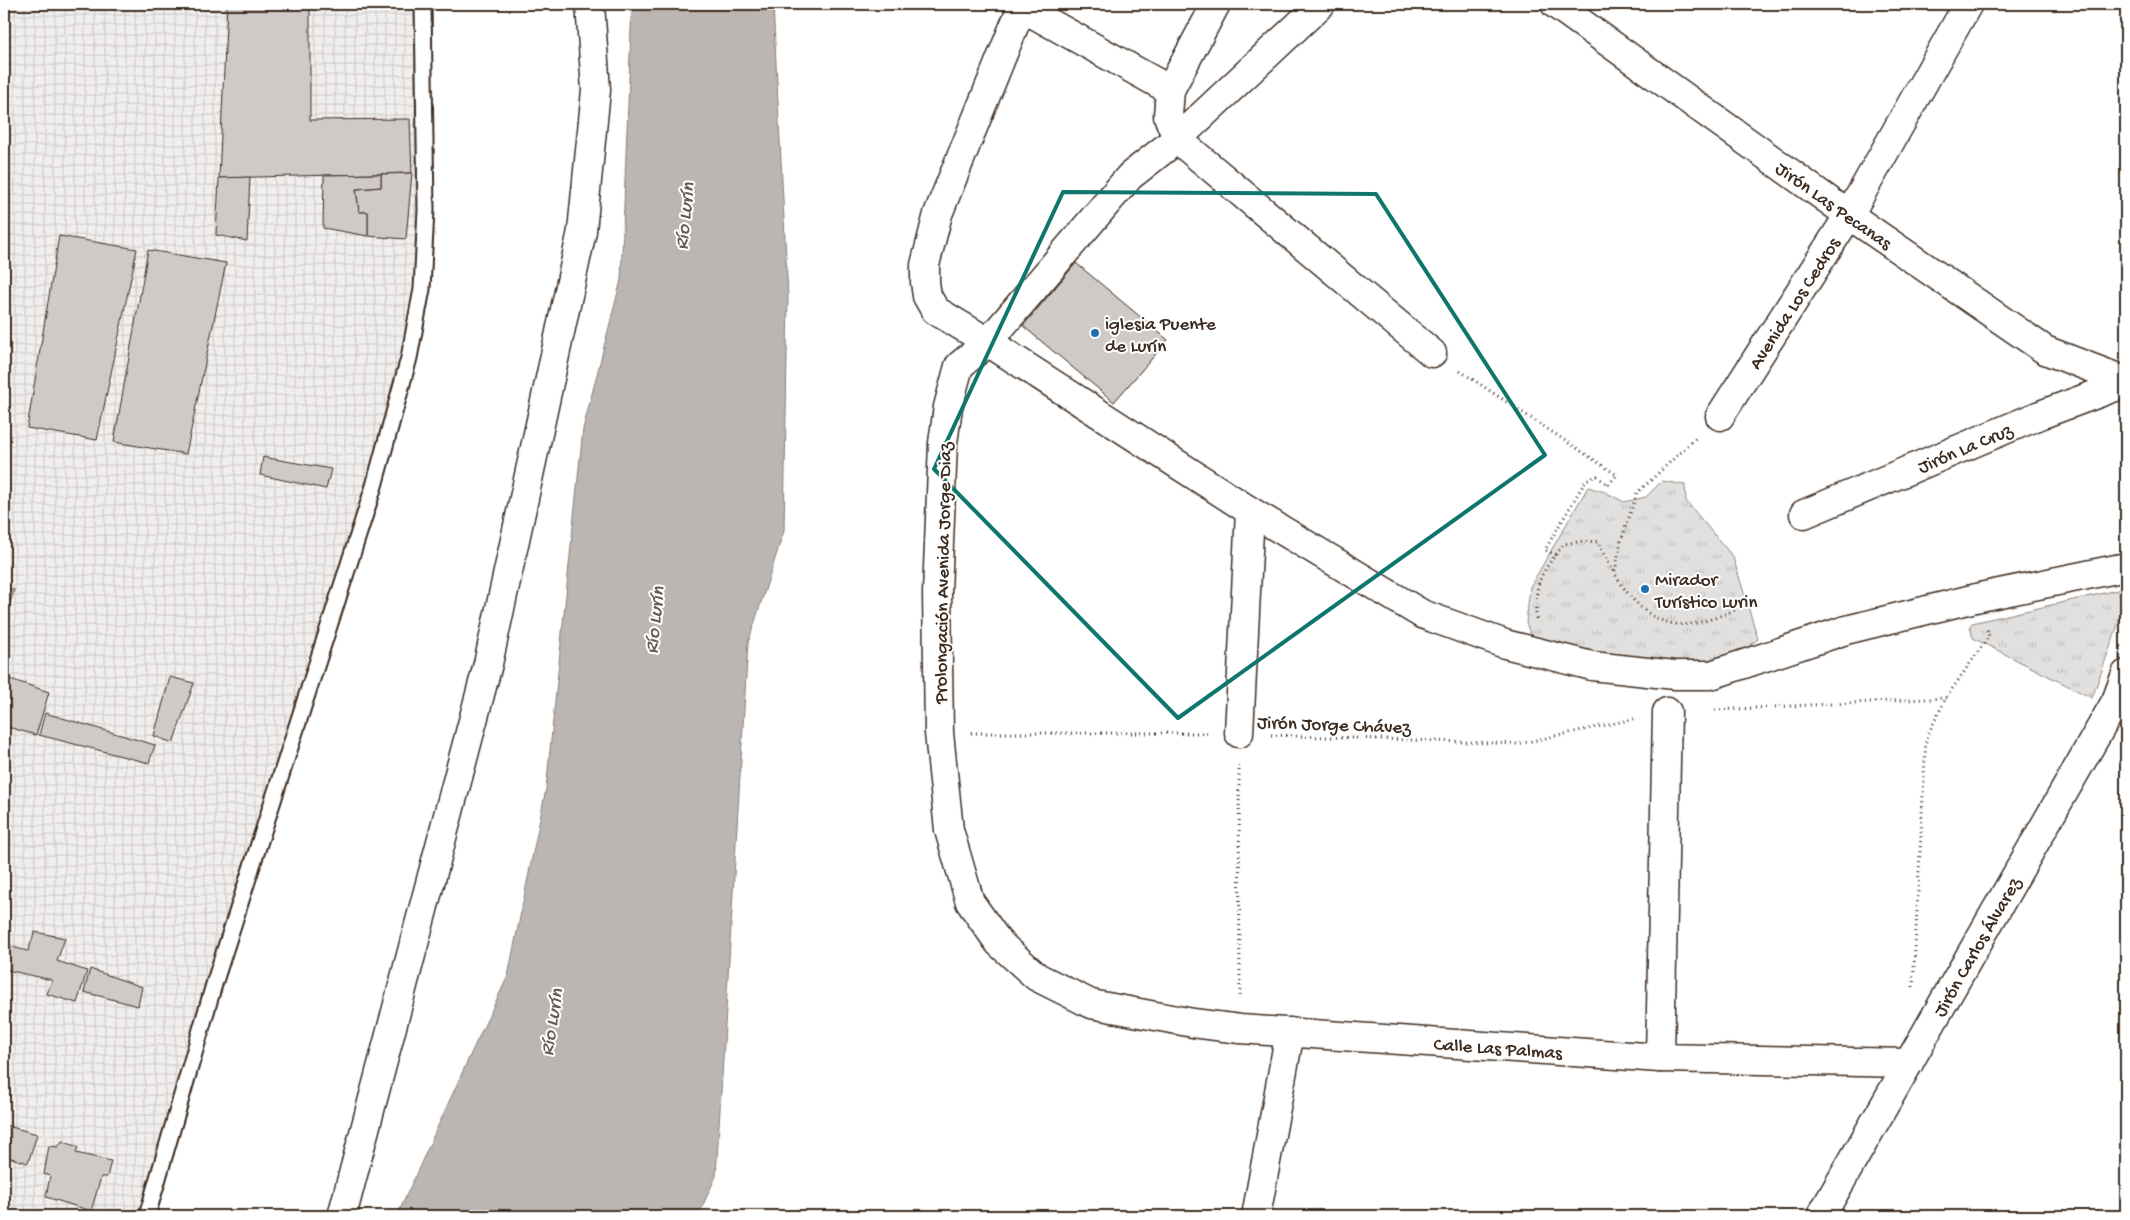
<svg xmlns="http://www.w3.org/2000/svg" width="2130" height="1220" font-family="'Gochi Hand',sans-serif">
  <style>
    .industrial { fill: url(#industrial-grid) }
    .grass { fill: url(#grass-tufts); stroke: #8e857e }
    .water { fill: #bcb6b3; stroke: #887e77 }
    .building { fill: #cfcac7; stroke: #3b2a1e }
    .lines { fill: none; stroke-linecap: round; stroke-linejoin: round }
    .service-casing { stroke: #3b2a1e; stroke-width: 19 }
    .minor-casing { stroke: #3b2a1e; stroke-width: 31 }
    .path { stroke: #3b2a1e; stroke-width: 3; stroke-dasharray: 1 4; stroke-linecap: butt }
    .service { stroke: #fff; stroke-width: 15 }
    .minor { stroke: #fff; stroke-width: 28 }
    .marked { fill: none; stroke: #0f766e; stroke-width: 4; stroke-linejoin: round }
    .poi-dot { fill: #1f6fb2; stroke: #fff; stroke-width: 2 }
    .labels { text-anchor: middle; stroke-width: 4; stroke-linejoin: round; paint-order: stroke }
    .street-label { font-size: 19px; fill: #3b2a1e; stroke: #fff }
    .poi-label { font-size: 19px; fill: #3b2a1e; stroke: #fff; text-anchor: start }
    .water-label { font-size: 20px; font-style: italic; fill: #685b52; stroke: #fff }
  </style>
  <defs>
    <pattern id="industrial-grid" width="8" height="8" patternUnits="userSpaceOnUse" patternTransform="scale(1.25)"><rect width="8" height="8" fill="#f1efee"/><path d="M0 4h8M4 0v8" fill="none" stroke="#d0cdcc"/></pattern>
    <pattern id="grass-tufts" width="24" height="20" patternUnits="userSpaceOnUse" patternTransform="scale(1.25)"><rect width="24" height="20" fill="#e2e0de"/><path d="M3 7l-1-3M5 7V3M7 7l1-3M15 17l-1-3M17 17v-4M19 17l1-3" fill="none" stroke="#c3c0be"/></pattern>
  </defs>
  <rect width="100%" height="100%" fill="#fff"/>
  <filter id="ink" filterUnits="userSpaceOnUse"><feTurbulence type="fractalNoise" baseFrequency=".02" numOctaves="2"/><feDisplacementMap in="SourceGraphic" scale="10" xChannelSelector="R" yChannelSelector="G"/><feConvolveMatrix kernelMatrix="1 2 1 2 8 2 1 2 1" color-interpolation-filters="sRGB"/></filter>
  <g filter="url(#ink)">
    <path class="industrial" d="M4 4H421L419 230 403 350 154 1216H4Z"/>
    <g class="grass">
      <path d="M1662 481 1685 485 1686 501 1733 557 1758 639C1752 643 1746 650 1740 654 1689 678 1591 653 1538 641L1530 633 1526 623 1530 587 1588 487 1605 492 1624 502 1646 497Z"/>
      <path d="M2126 588V602L2092 698 1973 638 1970 626 1972 623Z"/>
    </g>
    <path class="water" d="M632 4H773L788 297 784 531 748 643 716 1176 698 1216H397L473 1049 508 976 546 789 583 429 621 280Z"/>
    <g class="building">
      <path d="M227 4H310V120L410 119 412 173 219 178Z"/>
      <path d="M412 173 406 239 368 236V212H359L356 189 381 187V174Z"/>
      <path d="M381 174V187L356 189 359 212H368V236L323 228 324 175Z"/>
      <path d="M250 177 247 241 216 235 219 178Z"/>
      <path d="M59 236 137 249 97 440 27 428Z"/>
      <path d="M148 250 226 263 186 454 114 442Z"/>
      <path d="M1076 263 1168 340 1114 402 1023 326Z"/>
      <path d="M263 457 331 469 326 489 260 475Z"/>
      <path d="M4 587 14 590 6 616 4 615Z"/>
      <path d="M4 677 49 692 36 735 4 726Z"/>
      <path d="M170 677 194 683 173 743 154 736Z"/>
      <path d="M45 713 155 745 149 763 39 735Z"/>
      <path d="M35 932 65 938 57 961 87 971 77 1003 47 994 52 980 7 970 4 979V945L28 951Z"/>
      <path d="M90 969 142 987 138 1006 84 992Z"/>
      <path d="M4 1125 37 1134 28 1163 4 1156Z"/>
      <path d="M62 1141 78 1147 76 1153 111 1161 107 1177H101L91 1211 46 1197 50 1176 44 1174 49 1146 58 1147Z"/>
    </g>
    <g class="lines">
      <defs>
        <path id="service" d="M147 1216 215 981 374 486 409 358 422 289 426 210 423 4"/>
        <g id="minor">
          <path d="M1023 4 938 214 925 265V282L927 296 935 310 988 342 1250 511 1422 614 1505 644 1592 666 1675 675H1711L1846 630 1980 597 2126 567"/>
          <path d="M1216 4 1170 90 1168 116 1177 139 1432 353"/>
          <path id="s1" d="M1321 4 1177 139 1130 176 988 342 959 366 948 407 943 443 937 593 939 733 949 830 970 902 999 943 1037 977 1091 1004 1193 1023 1240 1029 1660 1058 1909 1063"/>
          <path id="s2" d="M1555 4 1849 215 2045 350 2126 381"/>
          <path d="M1021 7 1170 90"/>
          <path id="s3" d="M1720 416 1849 215 1968 4"/>
          <path id="s4" d="M1804 514 2040 415 2126 383"/>
          <path d="M1239 733 1250 511"/>
          <path d="M1660 1058 1667 712"/>
          <path d="M342 1216 488 664 582 231 596 90 590 4"/>
          <path d="M1256 1216 1290 1032"/>
          <path id="s5" d="M1821 1216 2116 701 2126 674"/>
        </g>
      </defs>
      <use href="#service" class="service-casing"/>
      <use href="#minor" class="minor-casing"/>
      <g class="path">
        <path d="M1460 371 1617 475 1608 485 1597 476 1586 480 1545 550 1556 555"/>
        <path d="M1615 571 1621 541 1637 493 1697 437"/>
        <path d="M1536 619C1535 579 1540 575 1564 544L1583 541 1598 542C1614 574 1635 618 1675 624 1695 627 1717 617 1735 610"/>
        <path d="M1715 710 1946 698"/>
        <path d="M971 733H1207"/>
        <path d="M1271 735 1518 744 1634 719"/>
        <path d="M1239 765 1240 996"/>
        <path d="M1913 987 1926 738 1946 698 1989 636 1987 629"/>
      </g>
      <use href="#service" class="service"/>
      <use href="#minor" class="minor"/>
    </g>
  </g>
  <path class="marked" d="M1063 192 1376 194 1545 455 1178 718 934 469Z"/>
  <g class="poi-dot">
    <circle cx="1095" cy="333" r="5"/>
    <circle cx="1645" cy="589" r="5"/>
  </g>
  <g class="labels">
    <g class="street-label">
      <text dy="7" stroke="none"><textPath href="#s2" startOffset="344">Jirón Las Pecanas</textPath></text>
      <text dy="7" stroke="none"><textPath href="#s3" startOffset="135">Avenida Los Cedros</textPath></text>
      <text dy="7" stroke="none"><textPath href="#s4" startOffset="174">Jirón La Cruz</textPath></text>
      <text transform="translate(941 573) rotate(-89)" y="7">Prolongación Avenida Jorge Diaz</text>
      <text transform="translate(1334 723) rotate(2)" y="7">Jirón Jorge Chávez</text>
      <text dy="7" stroke="none"><textPath href="#s5" startOffset="311">Jirón Carlos Álvarez</textPath></text>
      <text dy="7" stroke="none"><textPath href="#s1" startOffset="1626">Calle Las Palmas</textPath></text>
    </g>
    <g class="poi-label">
      <text x="1105" y="329">iglesia Puente<tspan x="1105" dy="22">de Lurín</tspan></text>
      <text x="1655" y="585">Mirador<tspan x="1655" dy="22">Turístico Lurin</tspan></text>
    </g>
    <g class="water-label">
      <text transform="translate(683 216) rotate(-84)" y="7">Río Lurín</text>
      <text transform="translate(653 620) rotate(-84)" y="7">Río Lurín</text>
      <text transform="translate(550 1022) rotate(-81)" y="7">Río Lurín</text>
    </g>
  </g>
  <rect width="2130" height="1220" fill="none" stroke="#fff" stroke-width="20"/>
  <rect x="10" y="10" width="2110" height="1200" fill="none" stroke="#3b2a1e" stroke-width="2" filter="url(#ink)"/>
</svg>
